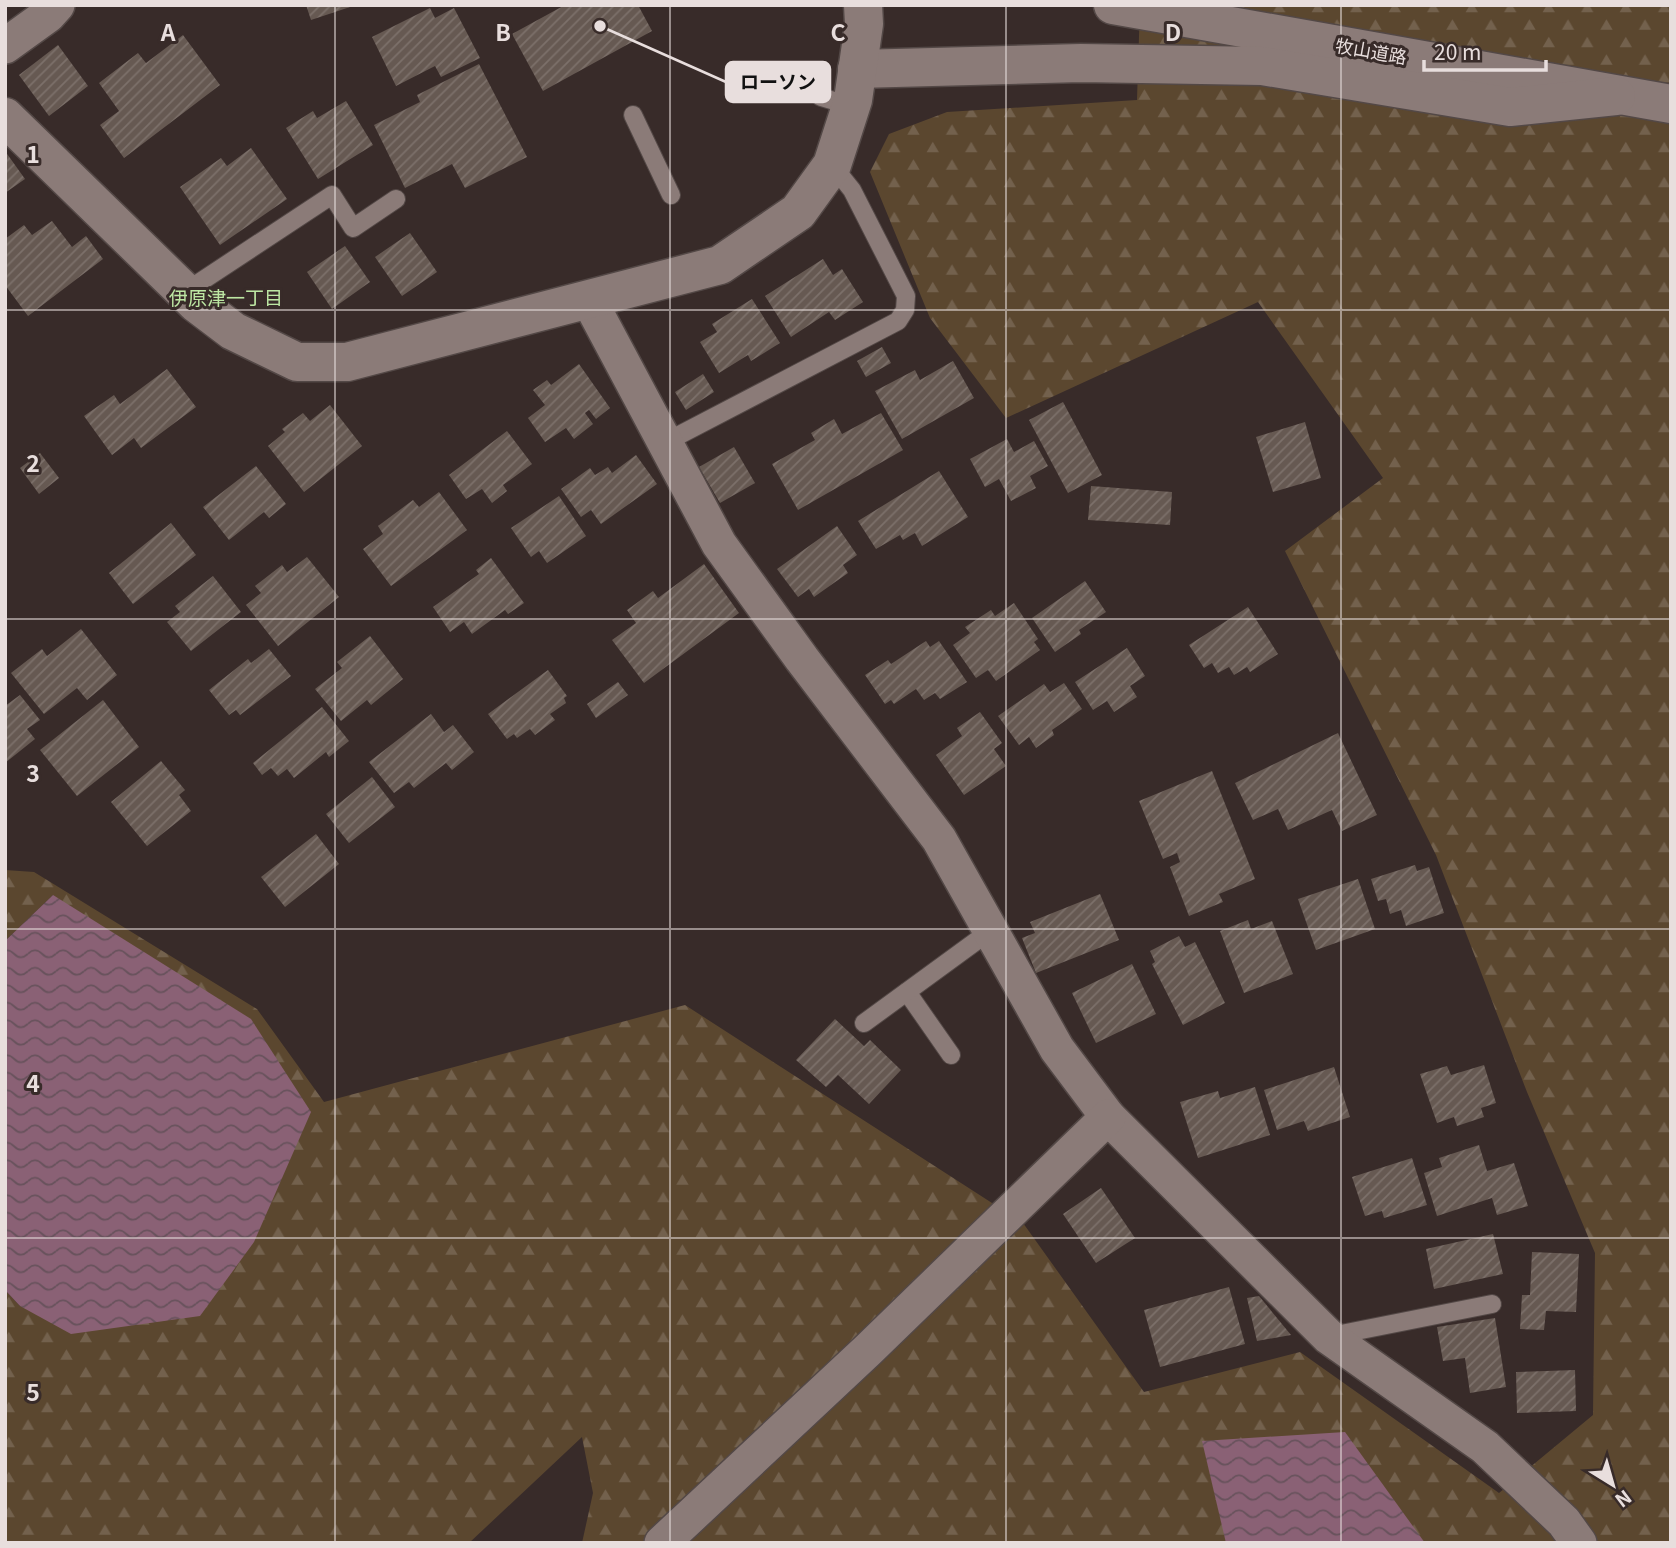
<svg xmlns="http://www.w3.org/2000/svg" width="1676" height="1548" font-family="Georgia,'Noto Sans JP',serif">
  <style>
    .forest { fill: url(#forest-firs) }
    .water { fill: url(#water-waves) }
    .building { fill: url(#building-hatch) }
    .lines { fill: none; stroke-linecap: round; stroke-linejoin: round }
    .service-casing { stroke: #534846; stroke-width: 20 }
    .minor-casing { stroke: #534846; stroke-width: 38 }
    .tertiary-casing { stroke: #534846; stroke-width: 41 }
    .service { stroke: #8b7b78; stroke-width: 18 }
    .minor { stroke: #8b7b78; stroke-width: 35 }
    .tertiary { stroke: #8b7b78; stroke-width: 38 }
    .grid { fill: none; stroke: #e8dedd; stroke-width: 2; stroke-opacity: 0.55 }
    .labels { text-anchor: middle; stroke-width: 6; stroke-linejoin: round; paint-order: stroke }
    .street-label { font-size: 18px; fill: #e8dedd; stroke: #382b29 }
    .neighbourhood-label { font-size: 19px; fill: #bde7a3; stroke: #382b29 }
    .grid-label { font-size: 23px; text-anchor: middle; font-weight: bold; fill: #e8dedd; stroke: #382b29; stroke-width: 6; stroke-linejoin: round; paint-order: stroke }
    .leader { fill: none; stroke: #e8dedd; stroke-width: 2.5 }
    .callout-dot { fill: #e8dedd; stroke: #382b29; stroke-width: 2.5 }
    .callout { fill: #e8dedd; stroke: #e8dedd; stroke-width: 2.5 }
    .callout-label { font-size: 19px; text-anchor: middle; font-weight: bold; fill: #111 }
  </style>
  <defs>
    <pattern id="forest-firs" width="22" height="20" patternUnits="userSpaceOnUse" patternTransform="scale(1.75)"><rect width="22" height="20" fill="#5b472f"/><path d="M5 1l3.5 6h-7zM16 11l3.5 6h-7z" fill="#73614d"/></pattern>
    <pattern id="water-waves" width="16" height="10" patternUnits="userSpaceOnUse" patternTransform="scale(1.75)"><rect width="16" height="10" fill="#8a6175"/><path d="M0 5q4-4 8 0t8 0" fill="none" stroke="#68525c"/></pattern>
    <pattern id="building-hatch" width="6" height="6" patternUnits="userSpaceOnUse" patternTransform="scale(1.75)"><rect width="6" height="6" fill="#665952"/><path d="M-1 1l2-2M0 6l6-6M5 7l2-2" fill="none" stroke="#7c706a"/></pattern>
  </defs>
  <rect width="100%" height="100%" fill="#382b29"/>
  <path class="forest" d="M1140 5H1671V1543H582L593 1493 582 1437 469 1543H5V1290L20 1306 53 895 5 941V870L34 872 257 1009 324 1102 685 1005 1023 1223 1144 1392 1300 1352 1499 1493 1593 1415 1595 1253 1527 1092 1436 855 1285 551 1383 478 1258 302 1006 418 930 318 870 172 889 134 947 112 1137 100Z"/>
  <g class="water">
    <path d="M53 895 251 1019 311 1112 254 1242 200 1316 71 1334 20 1306 5 1290V941Z"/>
    <path d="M1345 1432 1425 1543H1226L1202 1441Z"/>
  </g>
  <g class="building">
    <path d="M306 5H353V6L311 20Z"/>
    <path d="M565 5H638L652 31 543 91 512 34Z"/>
    <path d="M430 8 435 18 454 8 480 58 441 77 435 66 396 86 372 37Z"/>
    <path d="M183 35 220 85 124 158 100 125 119 111 99 83 138 53 146 63Z"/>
    <path d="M58 45 88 86 49 116 19 75Z"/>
    <path d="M479 64 527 157 465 188 452 164 405 188 374 125 420 102 417 95Z"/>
    <path d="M346 101 373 145 318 179 286 128 313 111 317 118Z"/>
    <path d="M251 148 287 199 220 245 180 187 221 158 227 166Z"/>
    <path d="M5 151 25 179 5 193Z"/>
    <path d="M52 221 72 247 86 236 103 259 28 316 5 285V239L24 225 32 235Z"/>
    <path d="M410 233 437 272 402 296 375 257Z"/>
    <path d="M345 246 370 282 332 309 307 272Z"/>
    <path d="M823 259 833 275 842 269 863 302 835 320 829 312 791 337 765 296Z"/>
    <path d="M752 299 780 343 751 361 748 355 719 373 700 342 717 332 712 324Z"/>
    <path d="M882 347 891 363 866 377 857 361Z"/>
    <path d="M953 361 974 398 902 439 875 391 915 370 920 380Z"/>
    <path d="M579 364 610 408 596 419 589 410 585 413 593 424 574 439 566 428 545 442 528 418 545 405 533 390 547 380 551 385Z"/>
    <path d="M167 369 196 407 141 448 134 438 112 455 84 416 114 395 120 404Z"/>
    <path d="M703 374 714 392 686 410 675 392Z"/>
    <path d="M1063 402 1102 475 1068 493 1029 420Z"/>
    <path d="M330 405 362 446 304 492 268 446 285 432 282 429 303 413 310 421Z"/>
    <path d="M881 413 903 450 798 510 772 464 815 440 811 433 834 419 842 434Z"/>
    <path d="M1305 422 1321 478 1273 492 1256 437Z"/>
    <path d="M507 431 532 464 503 485 507 491 492 503 482 489 466 499 449 475Z"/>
    <path d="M1007 439 1014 452 1034 441 1048 466 1030 476 1036 488 1011 501 999 479 985 487 970 459Z"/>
    <path d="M734 447 755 483 720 503 699 467Z"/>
    <path d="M40 453 59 478 39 494 20 468Z"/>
    <path d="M636 455 657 484 601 524 591 510 581 517 561 489 590 468 595 475 608 467 612 473Z"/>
    <path d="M256 466 286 504 269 518 264 512 229 540 203 507Z"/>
    <path d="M939 471 968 517 922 546 915 533 903 540 900 535 876 549 858 521Z"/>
    <path d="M1091 486 1172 492 1170 525 1088 520Z"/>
    <path d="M439 492 467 530 391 586 363 549 383 534 378 526 413 500 419 507Z"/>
    <path d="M559 496 586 536 547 563 539 551 531 557 511 528Z"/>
    <path d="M171 523 196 555 133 604 109 573Z"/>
    <path d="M837 526 857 555 843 565 848 573 814 597 809 589 798 597 777 569Z"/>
    <path d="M307 557 339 597 278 646 246 605 261 593 255 586 282 565 287 572Z"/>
    <path d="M491 558 524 603 508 614 505 610 472 634 464 622 450 632 433 607 479 574 476 570Z"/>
    <path d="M704 564 739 613 644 683 612 640 636 623 627 610 653 591 658 598Z"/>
    <path d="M213 576 241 612 191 651 167 622 180 612 175 606Z"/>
    <path d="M1085 581 1106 612 1079 630 1081 634 1055 652 1032 618Z"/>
    <path d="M1014 603 1038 639 1034 642 1040 650 996 681 988 670 976 678 953 645 970 633 965 627 991 610 995 616Z"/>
    <path d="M1248 607 1278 654 1250 672 1247 667 1234 675 1229 667 1218 673 1212 663 1204 668 1189 645Z"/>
    <path d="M81 629 117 675 87 700 77 688 44 714 11 673 42 649 47 656Z"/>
    <path d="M370 636 403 679 371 705 367 700 341 721 315 689 342 668 337 662Z"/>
    <path d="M926 641 930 647 939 641 967 682 940 699 935 693 924 700 916 689 894 704 891 700 885 704 865 675 888 660 891 664Z"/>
    <path d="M1127 648 1145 676 1130 686 1137 697 1114 712 1107 701 1093 710 1075 682Z"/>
    <path d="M269 649 291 676 240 715 236 710 229 715 209 690 248 659 251 663Z"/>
    <path d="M548 670 567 696 564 698 566 703 550 714 555 720 535 735 530 729 517 738 514 734 507 739 488 714Z"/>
    <path d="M618 682 628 695 596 718 587 704Z"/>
    <path d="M1064 683 1082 709 1052 730 1054 735 1036 748 1029 737 1019 745 998 716 1044 684 1050 692Z"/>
    <path d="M20 695 40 720 27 729 35 739 5 763V706Z"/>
    <path d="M103 700 139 747 77 796 40 750Z"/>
    <path d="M322 707 349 741 329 757 326 752 294 778 287 769 278 776 271 768 262 775 253 763Z"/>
    <path d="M980 712 1002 743 994 749 1006 766 964 795 936 755 962 736 957 728Z"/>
    <path d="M431 714 444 732 453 725 474 752 452 770 446 763 414 788 409 782 394 793 369 762Z"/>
    <path d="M1338 733 1377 815 1342 831 1332 810 1288 830 1278 809 1253 820 1235 783Z"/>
    <path d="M161 761 185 790 179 795 191 811 147 846 111 802Z"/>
    <path d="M1212 771 1255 879 1219 894 1223 902 1189 916 1170 867 1180 862 1177 853 1163 859 1139 801Z"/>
    <path d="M372 777 395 807 349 843 326 814Z"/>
    <path d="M316 834 339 864 285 907 261 877Z"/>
    <path d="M1415 865 1417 871 1429 867 1444 913 1406 926 1401 910 1390 914 1386 899 1378 901 1371 879Z"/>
    <path d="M1358 879 1375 929 1316 950 1298 899Z"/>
    <path d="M1100 894 1119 940 1036 973 1022 938 1035 933 1030 922Z"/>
    <path d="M1248 920 1251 929 1272 921 1293 974 1244 993 1220 931Z"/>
    <path d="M1179 936 1185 947 1195 942 1225 1003 1183 1025 1152 964 1155 962 1150 951Z"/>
    <path d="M1132 964 1156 1014 1096 1043 1072 993Z"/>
    <path d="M835 1019 864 1046 870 1040 901 1070 869 1104 838 1075 826 1087 796 1060Z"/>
    <path d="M1484 1065 1496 1103 1481 1108 1484 1117 1457 1126 1454 1117 1437 1123 1420 1074 1447 1066 1451 1075Z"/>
    <path d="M1334 1067 1350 1117 1308 1131 1304 1121 1277 1130 1264 1090Z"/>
    <path d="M1255 1087 1270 1135 1198 1158 1180 1102 1218 1091 1220 1098Z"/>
    <path d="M1479 1145 1487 1171 1514 1163 1528 1206 1497 1215 1492 1198 1437 1216 1424 1173 1442 1167 1439 1158Z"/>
    <path d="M1412 1158 1427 1205 1384 1218 1382 1211 1365 1216 1352 1177Z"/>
    <path d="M1101 1188 1135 1238 1096 1263 1063 1214Z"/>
    <path d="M1493 1234 1503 1274 1434 1289 1426 1249Z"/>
    <path d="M1532 1252 1579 1254 1576 1312 1546 1311 1544 1330 1520 1329 1522 1295H1530Z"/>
    <path d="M1229 1287 1245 1344 1160 1367 1144 1310Z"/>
    <path d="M1259 1296 1291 1335 1257 1341 1247 1298Z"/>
    <path d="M1495 1318 1506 1387 1470 1393 1465 1358 1443 1361 1437 1327Z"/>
    <path d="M1575 1370 1576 1411 1517 1413 1516 1372Z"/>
  </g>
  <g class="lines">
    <defs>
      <g id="service">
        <path d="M821 97 851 106"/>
        <path d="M633 115 671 195"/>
        <path d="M185 292 332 195 353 228 396 199"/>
        <path d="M664 443 898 321 905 310 906 296 852 190 832 165"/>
        <path d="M907 992 951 1055"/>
        <path d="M864 1023 990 931"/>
        <path d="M1331 1336 1492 1304"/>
      </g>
      <g id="minor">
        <path d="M5 46 48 15 57 5"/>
        <path d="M589 300 719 544 802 659 939 839 1057 1049 1108 1117 1329 1337 1485 1447 1564 1522 1579 1543"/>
        <path d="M662 1543 868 1350 1108 1117"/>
      </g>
      <g id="tertiary">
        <path d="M1113 5 1671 104"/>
        <path d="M857 69 1081 63 1262 66 1510 107 1616 96"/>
        <path d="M5 117 196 303 233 331 297 362H347L720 265 798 212 832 165 853 100 864 24 863 5"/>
      </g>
    </defs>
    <use href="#service" class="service-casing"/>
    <use href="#minor" class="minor-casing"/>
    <use href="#tertiary" class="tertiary-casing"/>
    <use href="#service" class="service"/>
    <use href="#minor" class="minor"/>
    <use href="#tertiary" class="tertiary"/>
  </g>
  <path class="grid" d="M335 5V1543M670 5V1543M1006 5V1543M1341 5V1543M5 310H1671M5 619H1671M5 929H1671M5 1238H1671"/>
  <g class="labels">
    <g class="street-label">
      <text transform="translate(1371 52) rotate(10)" y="6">牧山道路</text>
    </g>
    <g class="neighbourhood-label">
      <text x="226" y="305">伊原津一丁目</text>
    </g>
  </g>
  <g class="grid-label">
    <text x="168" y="41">A</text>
    <text x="503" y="41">B</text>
    <text x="838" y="41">C</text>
    <text x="1173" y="41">D</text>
    <text x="33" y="163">1</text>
    <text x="33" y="472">2</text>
    <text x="33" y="782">3</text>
    <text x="33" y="1092">4</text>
    <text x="33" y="1401">5</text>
  </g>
  <path class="leader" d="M600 26L726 82"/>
  <circle class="callout-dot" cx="600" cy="26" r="7"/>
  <rect class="callout" x="726" y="62" width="104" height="40" rx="7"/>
  <g class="callout-label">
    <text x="778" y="89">ローソン</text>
  </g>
  <rect width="1676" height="1548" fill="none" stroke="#e8dedd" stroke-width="14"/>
  <g transform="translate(1613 1485) rotate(143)" stroke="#382b29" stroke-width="5" paint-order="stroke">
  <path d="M0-5L12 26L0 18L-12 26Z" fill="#e8dedd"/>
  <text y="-10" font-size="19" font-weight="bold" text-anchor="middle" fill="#e8dedd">N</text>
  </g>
  <path d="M1424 60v10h122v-10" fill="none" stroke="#e8dedd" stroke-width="3.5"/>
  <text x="1434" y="60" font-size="21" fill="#e8dedd" stroke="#382b29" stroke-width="5" paint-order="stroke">20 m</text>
</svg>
